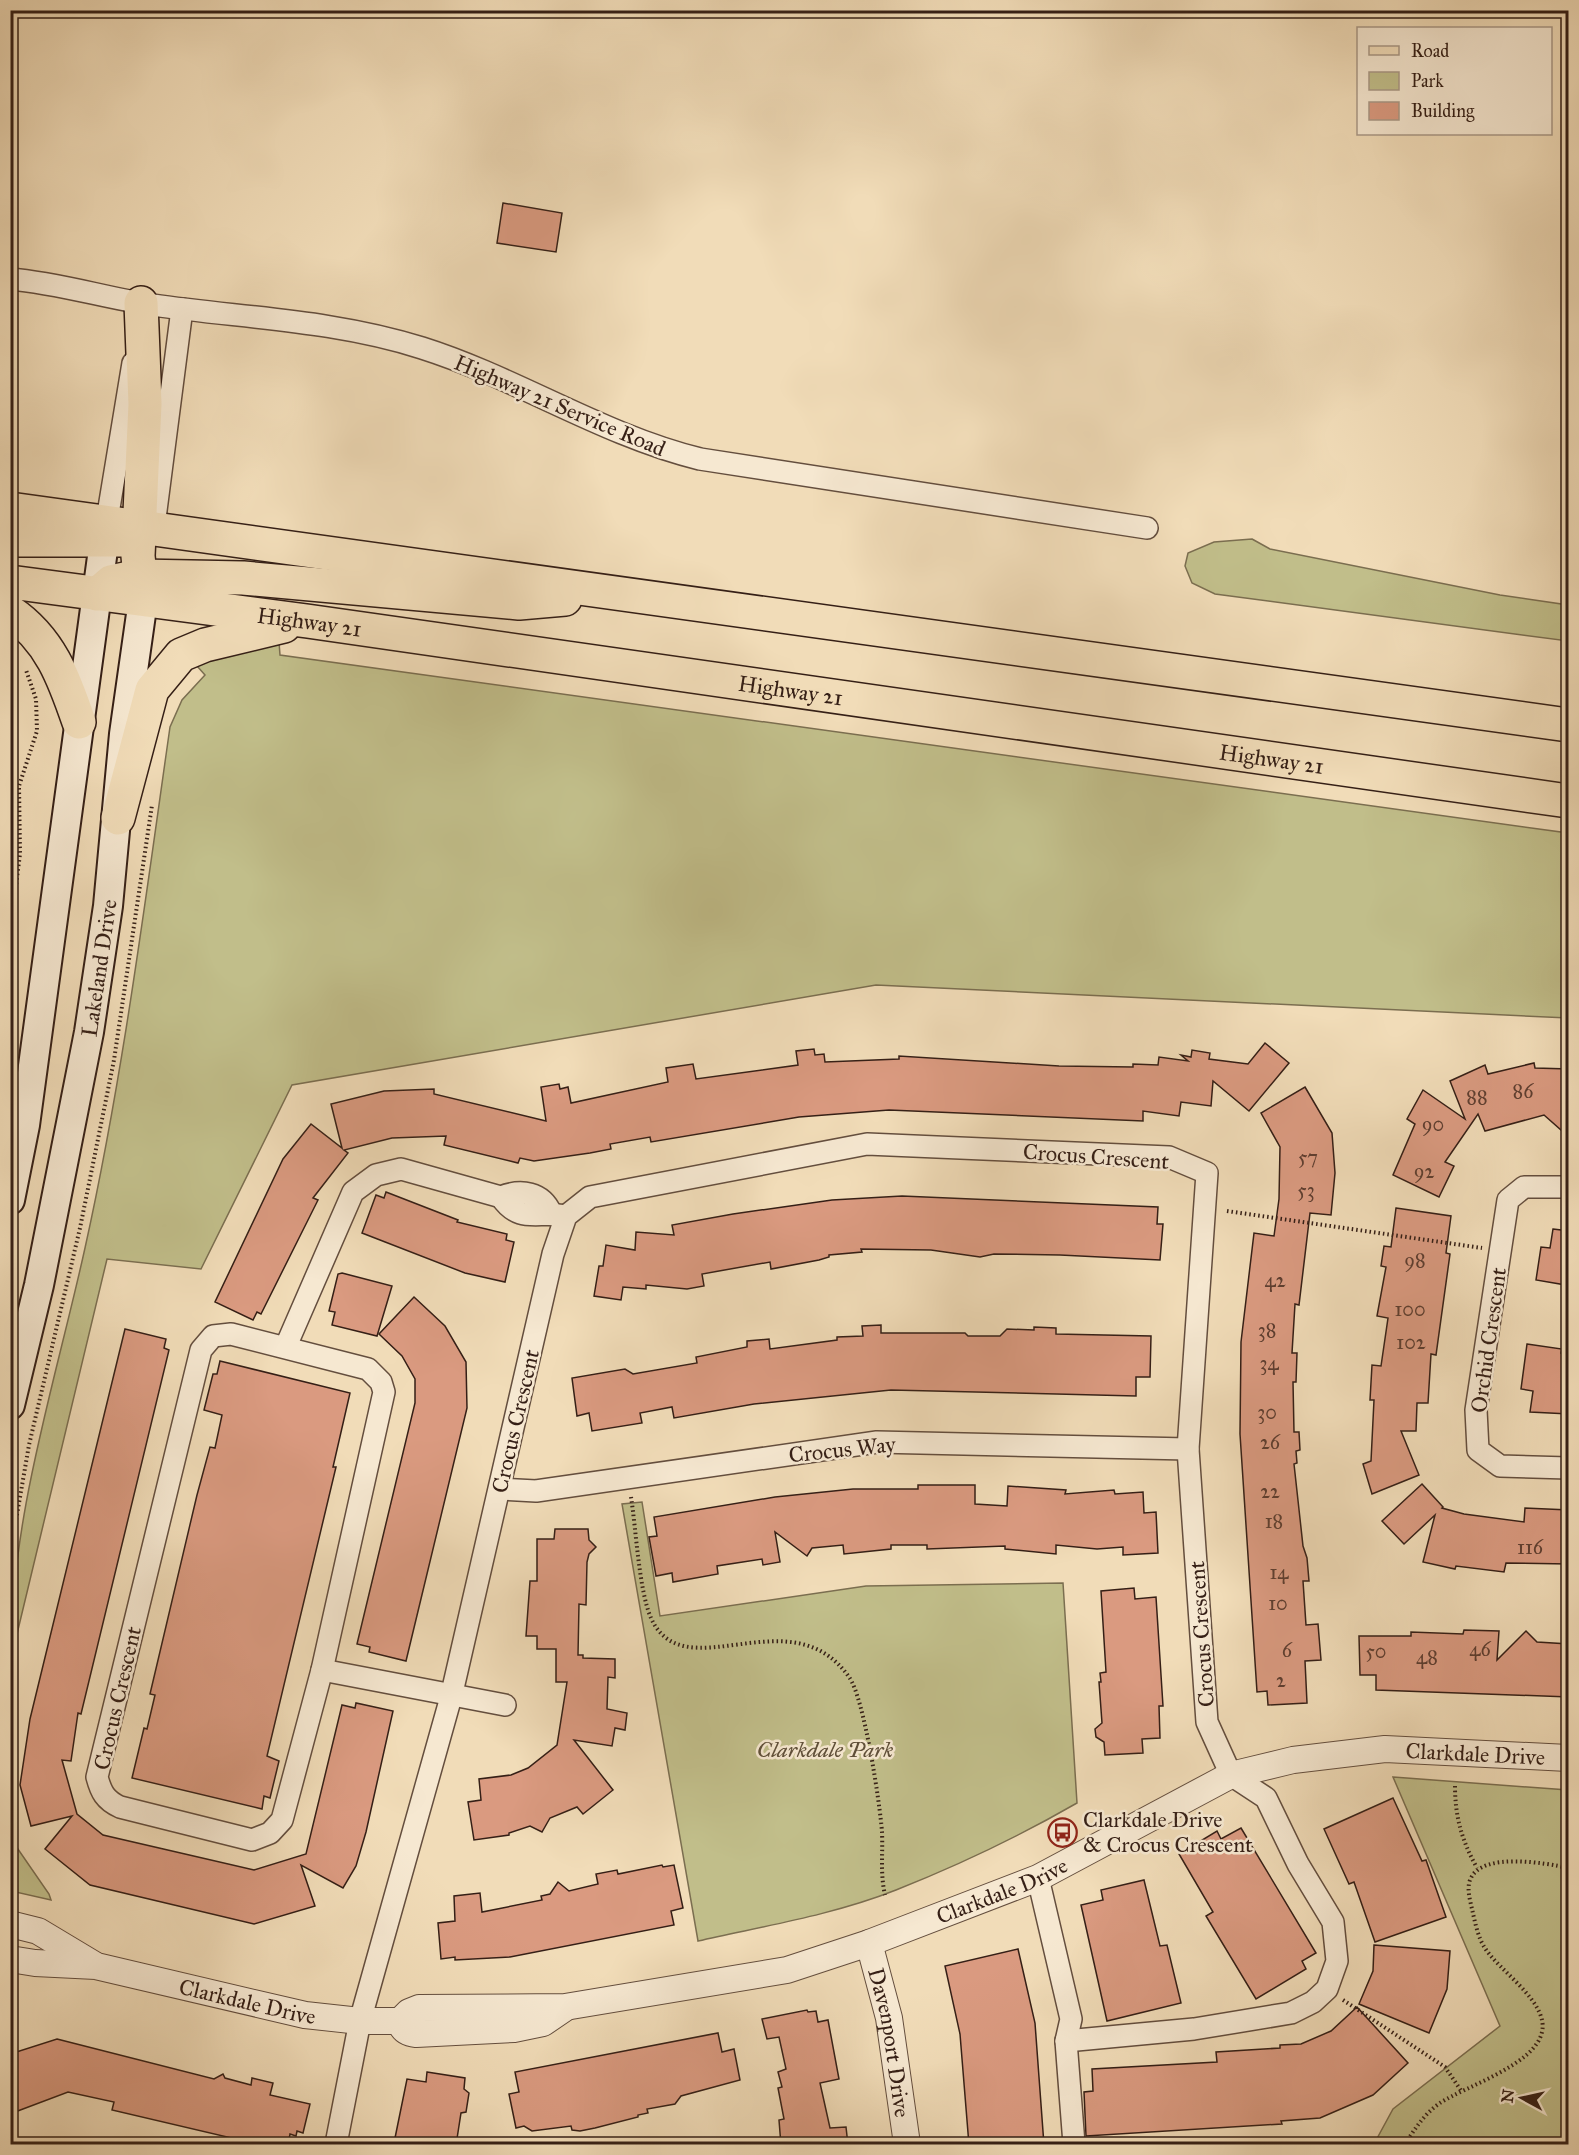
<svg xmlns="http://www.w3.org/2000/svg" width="1579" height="2155" font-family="'IM FELL Great Primer',serif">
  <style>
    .green { fill: #c1be8a; stroke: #7b6e50; stroke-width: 1.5 }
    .building { fill: #da9a80; stroke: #351f16; stroke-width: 1.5 }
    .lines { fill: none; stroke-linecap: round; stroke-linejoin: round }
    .minor-casing { stroke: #644e3e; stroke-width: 24 }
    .tertiary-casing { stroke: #644e3e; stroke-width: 28 }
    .secondary-casing { stroke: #351f16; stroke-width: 32 }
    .primary-casing { stroke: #351f16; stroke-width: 36 }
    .path { stroke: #351f16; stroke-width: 4; stroke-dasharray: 1.5 3; stroke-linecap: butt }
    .minor { stroke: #f6e8d1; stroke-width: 21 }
    .tertiary { stroke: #f6e8d1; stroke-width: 26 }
    .secondary { stroke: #f6e8d1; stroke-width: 28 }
    .primary { stroke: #f1dcb8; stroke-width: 33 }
    .labels { text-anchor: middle; stroke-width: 5; stroke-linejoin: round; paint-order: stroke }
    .number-label { font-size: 20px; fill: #5e3e30 }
    .street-label { font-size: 22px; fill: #351f16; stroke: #f6e8d1 }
    .park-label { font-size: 22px; font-style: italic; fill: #5f4f39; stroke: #f6e8d1 }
    .poi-label { font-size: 22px; fill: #351f16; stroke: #f6e8d1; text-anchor: start }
  </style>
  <rect width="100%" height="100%" fill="#f1dcb8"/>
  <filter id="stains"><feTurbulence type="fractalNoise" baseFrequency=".00333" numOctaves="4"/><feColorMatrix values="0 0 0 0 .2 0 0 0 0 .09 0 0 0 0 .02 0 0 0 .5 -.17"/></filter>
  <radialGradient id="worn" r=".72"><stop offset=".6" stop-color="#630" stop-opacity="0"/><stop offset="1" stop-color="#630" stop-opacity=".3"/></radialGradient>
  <g class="green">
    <path d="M1252 539 1270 549 1500 595 1568 605V641L1215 594 1192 583 1185 566 1188 553 1214 542Z"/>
    <path d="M279 642 280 655 1568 833V1018L876 985 292 1085 201 1269 107 1259 11 1659C10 1519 55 1384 85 1248 123 1076 145 902 170 727L182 700 205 675 197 666 198 658Z"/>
    <path d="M642 1502 660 1616 866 1586 1063 1583 1077 1803C1018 1837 959 1865 896 1890 833 1915 764 1926 698 1941L622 1504Z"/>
    <path d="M1393 1777 1568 1790V2144H1374L1393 2109 1500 2026Z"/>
    <path d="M11 1839 49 1894 51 1900 11 1891Z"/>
  </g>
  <g class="building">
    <path d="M503 203 562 213 556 252 497 243Z"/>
    <path d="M1265 1043 1289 1063 1249 1111 1213 1081 1211 1106 1181 1102 1179 1116 1143 1111V1121L889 1110 799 1117 651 1142 650 1137 610 1144 611 1149 590 1153 534 1161 520 1158 518 1163 444 1145 446 1136 392 1138 344 1150 348 1153 313 1198 318 1200 261 1314 257 1312 253 1320 215 1302 283 1159 311 1124 342 1148 331 1104 384 1091 434 1089V1094L546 1121 541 1087 559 1084 560 1089 568 1087 571 1103 668 1082 666 1068 693 1064 696 1079 798 1065 796 1051 814 1049 815 1055 824 1054 825 1062 899 1059V1056L1059 1066 1133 1067V1064L1158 1065 1159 1057 1188 1061 1181 1055 1191 1057 1192 1050 1210 1053 1209 1059 1248 1064Z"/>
    <path d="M1534 1063 1535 1068 1569 1069V1137L1544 1115 1485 1131 1478 1114 1445 1162 1454 1166 1439 1197 1393 1175 1415 1124 1407 1119 1423 1090 1465 1119 1450 1081 1485 1065 1488 1074Z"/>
    <path d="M1305 1087 1332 1133 1335 1173 1331 1215 1310 1213 1299 1305 1295 1304 1292 1353H1297L1296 1382H1293L1294 1432H1299L1300 1450 1296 1451 1297 1463 1294 1464 1303 1546 1307 1558 1309 1581H1303L1306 1625 1318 1624 1321 1660 1305 1661 1307 1703 1268 1705 1267 1691 1257 1692 1240 1434 1241 1342 1254 1233 1274 1236 1279 1199 1280 1147 1261 1113Z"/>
    <path d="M386 1192 458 1220 457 1222 507 1234 506 1240 514 1242 505 1282 465 1273 362 1233 376 1195 384 1198Z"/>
    <path d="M902 1196 1158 1207 1157 1224H1163L1160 1260 1060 1255 994 1254 980 1257 931 1250 861 1249 862 1252 829 1255V1257L819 1260 771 1269 770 1262 702 1274 704 1286 687 1289 646 1285V1289L623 1287 621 1300 594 1296 599 1266H603L606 1245 635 1250 636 1232 674 1235 672 1225 733 1214 832 1200Z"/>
    <path d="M1396 1208 1451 1216 1446 1253 1450 1254 1436 1355 1431 1354 1428 1403H1417L1416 1431H1401L1419 1475 1372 1494 1363 1464 1371 1461 1374 1400H1370L1372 1365 1381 1366 1388 1318 1377 1316 1386 1267 1381 1266 1384 1246 1391 1247Z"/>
    <path d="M1553 1229 1569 1231 1566 1285 1536 1280 1541 1247 1550 1248Z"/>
    <path d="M342 1273 392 1286 377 1336 332 1325 335 1312 329 1311 338 1274Z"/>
    <path d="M414 1297 445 1326 466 1362 467 1408 406 1661 369 1652 370 1647 357 1644 415 1403V1379L402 1356 379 1334Z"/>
    <path d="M881 1325V1333H965L968 1336H1000L1007 1329 1034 1330V1327L1056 1328V1334L1151 1336 1150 1377H1136V1396L891 1390 754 1404 674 1418 672 1407 640 1413 642 1423 592 1431 589 1413 577 1416 572 1378 625 1369 633 1374 697 1363 696 1357 747 1347V1341L769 1339 770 1349 837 1340V1337L863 1336 862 1326Z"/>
    <path d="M125 1329 166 1339 164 1348 169 1350 81 1714 78 1713 71 1761 62 1760 77 1814 103 1835 254 1870 306 1854 342 1705 355 1708 356 1703 393 1711 366 1832 356 1866 343 1888 301 1865 315 1906 254 1924 90 1885 45 1849 72 1816 31 1826 20 1785 30 1719Z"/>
    <path d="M1527 1344 1562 1349 1561 1353 1569 1354V1414L1530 1412 1533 1391 1521 1389Z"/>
    <path d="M220 1361 350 1393 333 1467H336L267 1756 279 1761 270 1798 264 1796 262 1809 132 1778 144 1728 147 1729 155 1695 150 1694 197 1495 210 1447 215 1448 222 1415 204 1410 213 1374H217Z"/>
    <path d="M1422 1484 1443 1507 1442 1508 1464 1514 1524 1522 1525 1508 1569 1510V1564L1506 1563 1504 1572 1456 1566 1455 1569 1423 1562 1435 1515 1404 1544 1382 1521Z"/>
    <path d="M918 1485H975V1504L1007 1506 1008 1486 1066 1490 1065 1494 1114 1490 1115 1494 1143 1492 1144 1513 1156 1512 1158 1553 1123 1555V1547L1097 1549 1056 1545V1554L1005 1549V1546L927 1549V1545H891V1549L844 1554 843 1545 812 1548 807 1556 775 1532 780 1562 763 1565 762 1559 717 1566 718 1574 673 1582 672 1573 656 1576 649 1537 657 1536 654 1517 775 1497 853 1489H918Z"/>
    <path d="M555 1529H588L589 1540 596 1547 589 1554 587 1562 586 1605 579 1604 578 1655H583V1658L615 1659V1678L608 1677 607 1709 627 1713 625 1730 615 1728 612 1746 574 1740 613 1790 583 1814 577 1807 550 1818 542 1832 530 1826 509 1833V1835L474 1840 468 1802 481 1800 479 1779 511 1775 528 1768 557 1745 567 1682H556V1649H537V1636H526L530 1581H537V1539H554Z"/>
    <path d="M1134 1588 1135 1599 1156 1597 1163 1706H1159L1160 1738 1142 1739 1143 1753 1105 1755 1104 1742 1096 1737 1095 1729 1102 1723 1099 1682H1101L1100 1673 1106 1672 1101 1591Z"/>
    <path d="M1464 1630 1499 1631 1497 1660 1526 1631 1537 1642 1569 1644V1697L1376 1690V1675H1360L1359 1636H1411V1632L1463 1634Z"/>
    <path d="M1393 1798 1422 1861 1426 1860 1446 1917 1375 1942 1354 1882 1349 1884 1324 1829Z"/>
    <path d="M1241 1828 1316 1953 1302 1961 1306 1969 1256 1999 1206 1916 1213 1912 1179 1854 1217 1831 1221 1839Z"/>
    <path d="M662 1865 663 1867 674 1865 683 1908 671 1911 674 1925 510 1957 455 1960V1957L441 1959 438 1923 455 1921 454 1896 480 1893 482 1912 542 1900 541 1896 550 1894 558 1882 569 1891 598 1884 596 1874 617 1870 618 1874Z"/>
    <path d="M1144 1880 1160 1946 1167 1945 1181 2003 1107 2021 1081 1905 1103 1900 1101 1890Z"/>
    <path d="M1374 1945 1450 1951 1447 1989 1429 2033 1359 2004 1373 1971Z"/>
    <path d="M1018 1949 1035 2023 1044 2145H969L960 2034 945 1966Z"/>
    <path d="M1357 2007 1408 2063 1373 2095 1320 2118 1281 2121 1282 2124 1086 2136 1084 2092 1093 2091 1092 2069 1217 2062 1216 2052 1280 2048V2045L1301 2044 1331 2031Z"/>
    <path d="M807 2010 808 2012 816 2011 818 2022 828 2020 839 2079 820 2083 830 2128 846 2127 848 2145H781L779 2120 784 2119 778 2088 782 2087 778 2072 786 2069 779 2037 767 2039 762 2019Z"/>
    <path d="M718 2033 722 2052 734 2049 740 2080 681 2096 675 2104 647 2109 648 2113 638 2115V2117L595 2128 580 2131 572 2130 571 2126 532 2131 524 2126 516 2128 509 2094 519 2092 515 2072Z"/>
    <path d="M57 2039 214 2079 223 2074 225 2078 251 2085 252 2078 273 2083 270 2095 310 2104 303 2133 297 2131 296 2136 290 2134 288 2145H261L112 2110 114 2102 68 2092 15 2112 10 2102V2054Z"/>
    <path d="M427 2072 465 2078 464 2089 469 2093 466 2112 461 2113 456 2145H414L415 2141 395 2138 407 2079 426 2082Z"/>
  </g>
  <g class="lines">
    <defs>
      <g id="minor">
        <path d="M10 279C59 283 105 298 153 305 243 318 334 320 422 348 517 378 602 435 700 459L1147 528"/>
        <path d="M107 520 133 363"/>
        <path d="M154 526 182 309"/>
        <path d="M1568 1187H1524L1508 1200 1476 1410 1478 1450 1500 1466 1568 1468"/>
        <path d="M501 1197C520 1225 539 1210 565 1216"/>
        <path d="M231 1334 368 1369 381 1382 384 1392 322 1670 282 1820 270 1833 252 1840 120 1807C105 1800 101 1792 97 1777L201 1350 213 1336Z"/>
        <path d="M286 1346 353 1192 376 1175 401 1169 501 1197C521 1189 542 1192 551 1213"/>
        <path d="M500 1489 536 1491 877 1442 1188 1449"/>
        <path d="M322 1670 505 1705"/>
        <path d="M1038 1878 1071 2019 1066 2041 1074 2144"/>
        <path d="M336 2144 360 2021 451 1697 553 1254 566 1216 590 1197 867 1144 1169 1157 1207 1173 1188 1449 1207 1722 1231 1775 1266 1798 1298 1864 1333 1922 1337 1961 1327 1989 1313 2002 1291 2013 1194 2029 1066 2041"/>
      </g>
      <g id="tertiary">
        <path d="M10 1924 38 1931 93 1964"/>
        <path id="s1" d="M869 1943 889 2018 907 2144"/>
        <path id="s2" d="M10 1959 35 1963 96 1966 305 2015 360 2021H400L409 2012 419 2008 565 2007 787 1970 869 1943 1038 1878 1231 1775 1293 1760 1385 1749 1568 1758"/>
        <path d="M400 2021C402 2030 406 2033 416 2034L514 2029 543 2023 565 2008"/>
      </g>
      <g id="secondary">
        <path d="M10 1200 25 1125 107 520"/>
        <path id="s3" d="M10 1405 39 1285 89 1032 108 906 124 734 146 579"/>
      </g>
      <g id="primary">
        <path d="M141 303 145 404 138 556 142 596"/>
        <path d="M10 509 1568 725"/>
        <path d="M10 540H129"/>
        <path id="s4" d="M10 582 307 621 1568 801"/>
        <path d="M97 594 111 582 139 576 243 578 519 603 565 599"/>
        <path d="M10 612C50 639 64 678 79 722"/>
        <path d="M118 818 152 690 181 655 205 645 284 626"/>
      </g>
    </defs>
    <use href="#minor" class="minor-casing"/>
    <use href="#tertiary" class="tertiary-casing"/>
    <use href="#secondary" class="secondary-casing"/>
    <use href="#primary" class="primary-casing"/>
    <g class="path">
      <path d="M10 800 17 801"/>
      <path d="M10 933 20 854 19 786 37 731 36 699 26 670"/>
      <path d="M1227 1211 1482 1248"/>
      <path d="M631 1497C636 1528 639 1591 651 1618 684 1692 791 1594 849 1677 864 1697 880 1804 882 1832 883 1854 880 1873 885 1895"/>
      <path d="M10 1555 29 1445 80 1228 114 1060 152 805"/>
      <path d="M1455 1786C1455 1817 1462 1841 1477 1868"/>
      <path d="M1343 2000 1445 2067 1462 2092"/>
      <path d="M1405 2144C1415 2129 1424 2114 1440 2103 1466 2086 1535 2065 1542 2032 1549 2002 1499 1971 1485 1948 1478 1938 1475 1922 1472 1909 1470 1900 1466 1887 1471 1878 1483 1852 1546 1863 1568 1868"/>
    </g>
    <use href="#minor" class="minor"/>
    <use href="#tertiary" class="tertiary"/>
    <use href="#secondary" class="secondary"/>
    <use href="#primary" class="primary"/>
  </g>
  <defs>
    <symbol id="bus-ring" viewBox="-11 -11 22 22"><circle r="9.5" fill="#f6e8d1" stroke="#8f2418" stroke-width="1.5"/><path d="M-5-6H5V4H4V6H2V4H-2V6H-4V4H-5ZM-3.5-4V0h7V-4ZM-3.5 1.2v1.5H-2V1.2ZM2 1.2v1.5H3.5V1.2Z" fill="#8f2418"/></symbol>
  </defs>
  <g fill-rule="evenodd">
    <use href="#bus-ring" x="1046" y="1816" width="33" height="33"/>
  </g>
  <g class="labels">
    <g class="number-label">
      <text x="1523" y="1098">86</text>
      <text x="1477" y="1104">88</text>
      <text x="1433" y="1131">90</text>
      <text x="1308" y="1164">57</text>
      <text x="1424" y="1178">92</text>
      <text x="1306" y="1197">53</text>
      <text x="1415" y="1267">98</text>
      <text x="1275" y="1287">42</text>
      <text x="1410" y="1316">100</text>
      <text x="1267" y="1337">38</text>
      <text x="1411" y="1349">102</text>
      <text x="1269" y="1370">34</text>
      <text x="1267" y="1419">30</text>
      <text x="1270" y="1449">26</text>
      <text x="1270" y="1498">22</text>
      <text x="1274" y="1528">18</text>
      <text x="1530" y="1554">116</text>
      <text x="1279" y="1579">14</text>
      <text x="1278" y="1610">10</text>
      <text x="1480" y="1656">46</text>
      <text x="1287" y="1657">6</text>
      <text x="1376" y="1658">50</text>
      <text x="1427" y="1664">48</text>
      <text x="1281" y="1687">2</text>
    </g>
    <g class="street-label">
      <text transform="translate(560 405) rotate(23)" y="8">Highway 21 Service Road</text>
      <text dy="8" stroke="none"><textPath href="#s4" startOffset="302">Highway 21</textPath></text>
      <text dy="8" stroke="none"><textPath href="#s4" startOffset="788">Highway 21</textPath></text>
      <text dy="8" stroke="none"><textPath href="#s4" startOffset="1274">Highway 21</textPath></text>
      <text dy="8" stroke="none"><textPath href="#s3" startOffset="446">Lakeland Drive</textPath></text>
      <text transform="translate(1096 1156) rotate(4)" y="8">Crocus Crescent</text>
      <text transform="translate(1488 1340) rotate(-82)" y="8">Orchid Crescent</text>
      <text transform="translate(515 1421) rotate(-77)" y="8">Crocus Crescent</text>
      <text transform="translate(842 1449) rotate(-6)" y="8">Crocus Way</text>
      <text transform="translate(1201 1634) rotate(-94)" y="8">Crocus Crescent</text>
      <text transform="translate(117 1698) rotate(-77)" y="8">Crocus Crescent</text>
      <text dy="8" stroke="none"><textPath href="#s2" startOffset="1524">Clarkdale Drive</textPath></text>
      <text dy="8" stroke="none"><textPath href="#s2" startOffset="1020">Clarkdale Drive</textPath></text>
      <text dy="8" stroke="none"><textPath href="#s2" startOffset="242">Clarkdale Drive</textPath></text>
      <text dy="8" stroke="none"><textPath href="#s1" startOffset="102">Davenport Drive</textPath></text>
    </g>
    <g class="park-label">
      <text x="825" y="1757">Clarkdale Park</text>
    </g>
    <g class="poi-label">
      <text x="1083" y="1827">Clarkdale Drive<tspan x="1083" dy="25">&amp; Crocus Crescent</tspan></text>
    </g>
  </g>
  <rect width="1579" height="2155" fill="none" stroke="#f1dcb8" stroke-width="36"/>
  <rect x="12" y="12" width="1555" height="2131" fill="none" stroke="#351f16" stroke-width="3"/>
  <rect x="18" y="18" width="1543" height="2119" fill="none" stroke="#351f16" stroke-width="1.5"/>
  <rect x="1357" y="27" width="195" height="108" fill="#f6e8d1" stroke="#a99886" stroke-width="1.5"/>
  <rect x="1369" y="46" width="30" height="9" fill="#f1dcb8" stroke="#a99886" stroke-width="1.5"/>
  <text x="1411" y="57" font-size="18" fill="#351f16">Road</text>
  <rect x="1369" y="72" width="30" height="18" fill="#c1be8a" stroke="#a99886" stroke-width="1.5"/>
  <text x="1411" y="87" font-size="18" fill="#351f16">Park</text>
  <rect x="1369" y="102" width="30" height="18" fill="#da9a80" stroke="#a99886" stroke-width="1.5"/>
  <text x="1411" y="117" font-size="18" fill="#351f16">Building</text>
  <g transform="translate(1522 2098) rotate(278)" stroke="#f6e8d1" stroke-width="4.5" paint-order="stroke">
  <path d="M0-4.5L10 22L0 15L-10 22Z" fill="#351f16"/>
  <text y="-9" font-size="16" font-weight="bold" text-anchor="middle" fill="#351f16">N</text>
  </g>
  <rect width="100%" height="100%" filter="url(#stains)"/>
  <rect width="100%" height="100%" fill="url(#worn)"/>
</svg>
